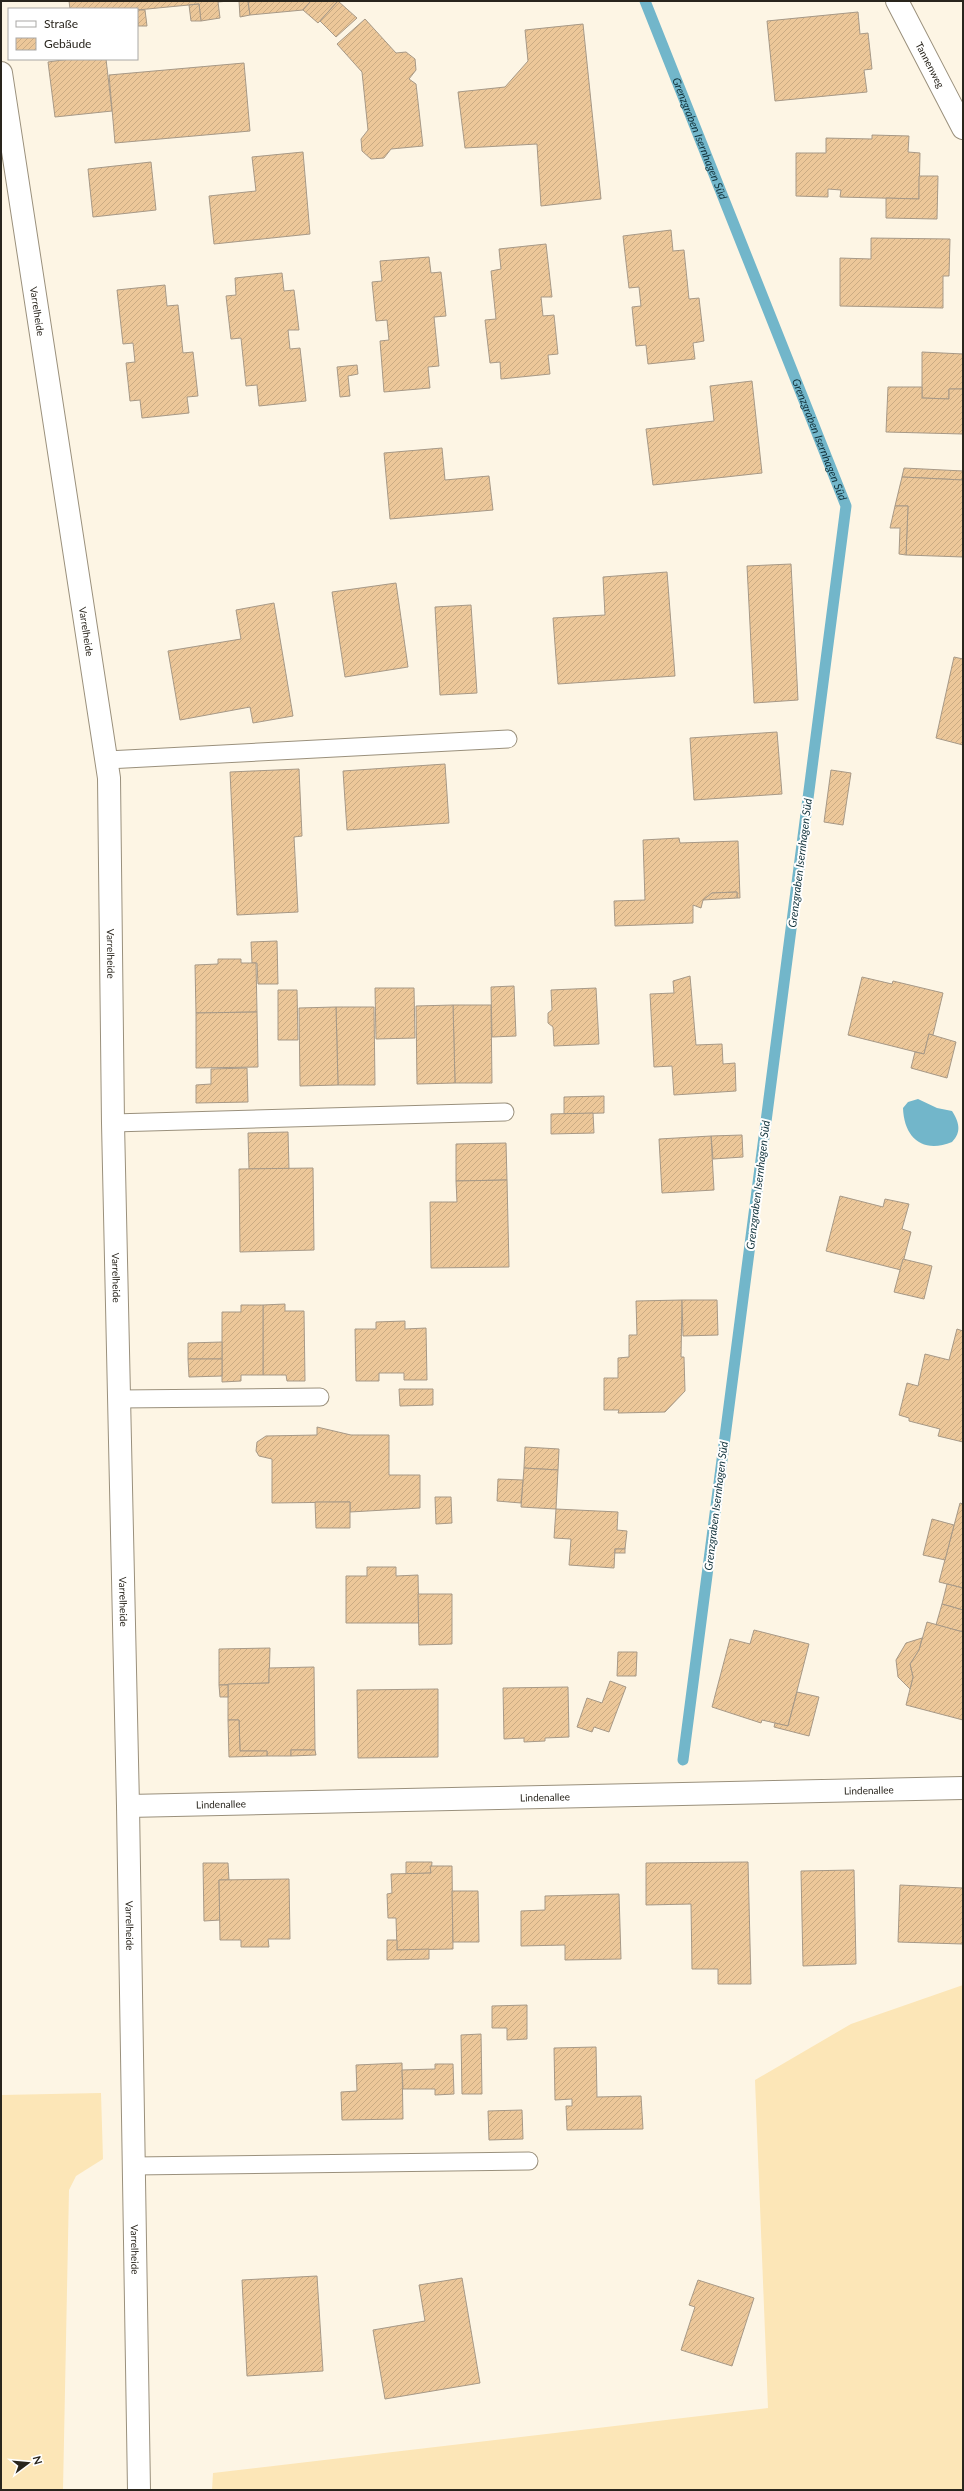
<svg xmlns="http://www.w3.org/2000/svg" width="964" height="2491" font-family="Lato,sans-serif">
  <style>
    .grass { fill: #fce6b7 }
    .water { fill: #72b6ca }
    .lines { fill: none; stroke-linecap: round; stroke-linejoin: round }
    .stream { stroke: #72b6ca; stroke-width: 11 }
    .building { fill: url(#building-hatch); stroke: #a79987 }
    .service-casing { stroke: #9a907c; stroke-width: 19 }
    .minor-casing { stroke: #9a907c; stroke-width: 24 }
    .service { stroke: #fff; stroke-width: 17 }
    .minor { stroke: #fff; stroke-width: 22 }
    .labels { text-anchor: middle; stroke-width: 4; stroke-linejoin: round; paint-order: stroke }
    .street-label { font-size: 10px; fill: #29251d; stroke: #fff }
    .water-label { font-size: 11px; font-style: italic; fill: #11323b; stroke: #fff }
  </style>
  <defs>
    <pattern id="building-hatch" width="6" height="6" patternUnits="userSpaceOnUse"><rect width="6" height="6" fill="#ecc799"/><path d="M-1 1l2-2M0 6l6-6M5 7l2-2" fill="none" stroke="#caab83"/></pattern>
  </defs>
  <rect width="100%" height="100%" fill="#fdf5e4"/>
  <g class="grass">
    <path d="M963 1985V2490H212L213 2473 768 2408 755 2080 851 2024Z"/>
    <path d="M101 2093 103 2159 76 2176 69 2190 63 2490H1V2095Z"/>
  </g>
  <path class="water" d="M918 1099 937 1108 952 1111C959 1122 962 1132 952 1142 923 1154 904 1138 903 1108L908 1102Z"/>
  <g class="lines">
    <path class="stream" id="s1" d="M645 1 846 506 683 1760"/>
  </g>
  <g class="building">
    <path d="M69 1H229L218 2 220 18 201 21 199 4 137 10 70 9Z"/>
    <path d="M239 1H248L250 15 240 17Z"/>
    <path d="M248 1H311L303 10 250 15Z"/>
    <path d="M311 1H338L318 23 303 10Z"/>
    <path d="M338 1 357 18 336 37 320 21Z"/>
    <path d="M199 4 201 21H191L189 5Z"/>
    <path d="M137 10H145L147 26H138Z"/>
    <path d="M858 12 860 34 868 33 872 69 864 70 867 92 775 101 767 21Z"/>
    <path d="M365 19 396 53 406 52 415 59 416 70 409 79 416 84 423 146 391 149 384 158 371 159 362 151 361 139 368 130 362 72 337 44Z"/>
    <path d="M583 24 601 199 541 206 537 144 465 148 458 92 505 87 528 61 525 30Z"/>
    <path d="M70 59H106L112 111 55 117 48 62Z"/>
    <path d="M244 63 250 131 115 143 109 75Z"/>
    <path d="M872 135 909 136 908 152 920 153 919 199 840 197 841 190 828 189V197L796 196V153H826V138L872 139Z"/>
    <path d="M303 152 310 234 214 244 209 196 256 191 252 157Z"/>
    <path d="M151 162 156 210 93 217 88 169Z"/>
    <path d="M919 176H938L937 219 886 218V198L919 199Z"/>
    <path d="M671 230 673 251 684 250 689 299 699 298 704 341 693 343 695 359 648 364 646 345 636 346 632 307 641 306 639 287 629 288 623 236Z"/>
    <path d="M871 238 950 239 949 276H943V308L840 306V258L871 259Z"/>
    <path d="M546 244 552 297H541L543 316 554 315 558 354 548 355 550 374 501 379 500 362 490 363 485 320 496 319 491 271 501 269 499 249Z"/>
    <path d="M429 257 431 273 441 272 446 316 434 317 439 366 428 367 430 388 384 392 380 341 389 340 387 320 376 321 372 282 382 281 380 261Z"/>
    <path d="M282 273 284 291 294 290 299 330H288L290 349 300 348 306 401 259 406 257 385 246 386 241 338 231 339 226 296 236 295 235 278Z"/>
    <path d="M165 285 167 306 178 305 183 353 193 352 198 396 187 397 189 413 142 418 140 400 130 401 126 363 135 362 133 343 123 344 117 290Z"/>
    <path d="M922 352 963 354V389H949V399L922 398Z"/>
    <path d="M357 365 358 374 348 376 350 396 340 397 337 367Z"/>
    <path d="M752 381 762 473 653 485 646 429 714 421 710 386Z"/>
    <path d="M888 387H922V398L949 399V389H963V434L886 432Z"/>
    <path d="M442 448 445 480 489 476 493 510 390 519 384 453Z"/>
    <path d="M904 468 963 471V480L902 477Z"/>
    <path d="M902 477 963 480V557L906 555 908 506H895Z"/>
    <path d="M895 506H908L906 555 899 554 900 528H890Z"/>
    <path d="M791 564 798 700 754 703 747 566Z"/>
    <path d="M667 572 675 676 558 684 553 618 605 615 603 577Z"/>
    <path d="M396 583 408 667 345 677 332 592Z"/>
    <path d="M274 603 293 716 253 723 250 707 180 720 168 651 241 639 236 610Z"/>
    <path d="M471 605 477 693 440 695 435 607Z"/>
    <path d="M954 657 963 659V745L936 738Z"/>
    <path d="M777 732 782 794 694 800 690 738Z"/>
    <path d="M445 764 449 823 347 830 343 771Z"/>
    <path d="M299 769 302 836 294 837 298 912 237 915 230 772Z"/>
    <path d="M831 770 851 773 843 825 824 822Z"/>
    <path d="M679 838 680 843 738 841 740 898H737V892L712 893 703 900 701 908 693 905V923L615 926 614 901 645 900 643 840Z"/>
    <path d="M737 892V898L703 900 712 893Z"/>
    <path d="M277 941 278 984H258L257 963H252L251 942Z"/>
    <path d="M218 959H241V963H256L257 1012 196 1013 195 965 218 964Z"/>
    <path d="M690 976 696 1045 722 1044 723 1064 735 1063 736 1091 674 1095 672 1066 654 1067 650 994 674 993 673 981Z"/>
    <path d="M862 977 892 984 893 981 943 993 933 1035 929 1034 924 1054 848 1035Z"/>
    <path d="M514 986 516 1036 492 1037 491 987Z"/>
    <path d="M375 988H414L415 1038 376 1039Z"/>
    <path d="M596 988 599 1044 554 1046 553 1027 548 1023V1013L552 1010 551 990Z"/>
    <path d="M278 990H297L298 1040H278Z"/>
    <path d="M453 1005H491L492 1083H455Z"/>
    <path d="M453 1005 455 1083 417 1084 416 1006Z"/>
    <path d="M336 1007H374L375 1085H338Z"/>
    <path d="M336 1007 338 1085 300 1086 299 1008Z"/>
    <path d="M257 1012 258 1067 196 1068V1013Z"/>
    <path d="M929 1034 956 1042 947 1078 911 1068 915 1052 924 1054Z"/>
    <path d="M247 1068 248 1102 196 1103V1085L211 1084V1069Z"/>
    <path d="M604 1096V1113L564 1114V1097Z"/>
    <path d="M593 1113 594 1133 551 1134V1114Z"/>
    <path d="M288 1132 289 1169H249L248 1133Z"/>
    <path d="M742 1135 743 1157 713 1159 711 1136Z"/>
    <path d="M711 1136 714 1190 662 1193 659 1139Z"/>
    <path d="M506 1143 507 1180 456 1181V1144Z"/>
    <path d="M313 1168 314 1250 240 1252 239 1169Z"/>
    <path d="M507 1180 509 1267 431 1268 430 1202H457L456 1181Z"/>
    <path d="M840 1196 883 1207 885 1199 909 1204 902 1229 911 1232 901 1270 826 1251Z"/>
    <path d="M903 1259 932 1266 924 1299 894 1292Z"/>
    <path d="M682 1300 681 1357H684L685 1391 665 1412 618 1413 619 1410H604V1378H618V1358L629 1357V1335H637L636 1301Z"/>
    <path d="M682 1300H717L718 1335 683 1336Z"/>
    <path d="M285 1304V1311H304L305 1381H287L286 1375H263V1305Z"/>
    <path d="M241 1305H263V1375H241V1381L222 1382V1312H241Z"/>
    <path d="M405 1321V1329L426 1328 427 1380H404V1373H379V1381H356L355 1329H376V1322Z"/>
    <path d="M957 1329 963 1331V1442L938 1436 940 1429 909 1421V1418L899 1415 907 1383 918 1386 925 1354 949 1360Z"/>
    <path d="M222 1342V1359H188V1343Z"/>
    <path d="M188 1359H222V1376L189 1377Z"/>
    <path d="M399 1389H433V1405L400 1406Z"/>
    <path d="M317 1427 351 1435H389V1475H420V1508L350 1512V1502L272 1503V1459L259 1456 256 1451 257 1442 266 1436 317 1435Z"/>
    <path d="M525 1447 559 1449 558 1470 524 1468Z"/>
    <path d="M524 1468 558 1470 556 1509 521 1507Z"/>
    <path d="M498 1479 523 1480 521 1503 497 1501Z"/>
    <path d="M435 1497H451L452 1523 436 1524Z"/>
    <path d="M315 1502H350V1528H316Z"/>
    <path d="M960 1503 963 1504V1588L939 1582Z"/>
    <path d="M556 1509 618 1512 617 1530 627 1531 625 1549H615L614 1568 569 1565 571 1539 554 1538Z"/>
    <path d="M932 1519 954 1525 945 1560 923 1555Z"/>
    <rect x="615" y="1549" width="10" height="4"/>
    <path d="M367 1567H396V1576L418 1575 419 1623H346V1576H367Z"/>
    <path d="M947 1584 963 1588V1610L942 1604Z"/>
    <path d="M418 1594H452V1644L419 1645Z"/>
    <path d="M942 1604 963 1610V1632L936 1625Z"/>
    <path d="M927 1622 963 1632V1720L906 1705 913 1677 910 1664 919 1650Z"/>
    <path d="M754 1630 809 1644 788 1726 762 1720 761 1723 712 1707 730 1639 750 1644Z"/>
    <path d="M922 1638 919 1650 910 1664 913 1677 910 1689 898 1677 896 1660 906 1643Z"/>
    <path d="M270 1648 269 1683 219 1685V1649Z"/>
    <path d="M618 1652H637L636 1676H617Z"/>
    <path d="M314 1667 315 1750H291V1756H267V1751H240L239 1720H228V1684L269 1683V1668Z"/>
    <path d="M610 1681 626 1687 609 1732 594 1727 592 1732 577 1727 587 1698 602 1703Z"/>
    <path d="M219 1685H228V1697H220Z"/>
    <path d="M568 1687 569 1737 545 1738V1741L524 1742V1738L504 1739 503 1688Z"/>
    <path d="M438 1689V1757L358 1758 357 1690Z"/>
    <path d="M797 1692 819 1697 809 1736 774 1727 775 1723 788 1726Z"/>
    <path d="M228 1720H239L240 1751H267V1756L229 1757Z"/>
    <path d="M291 1750H315L316 1755 291 1756Z"/>
    <path d="M406 1862H432L431 1873 406 1874Z"/>
    <path d="M748 1862 751 1984H718V1969H692L691 1904 646 1905V1863Z"/>
    <path d="M203 1863H228L229 1880H219L220 1920 204 1921Z"/>
    <path d="M430 1866H452L453 1949 397 1950 396 1918H388L387 1894 392 1893 391 1874 431 1873Z"/>
    <path d="M854 1870 856 1964 803 1966 801 1871Z"/>
    <path d="M289 1879 290 1939H268L269 1947H241V1940H220L219 1880Z"/>
    <path d="M900 1885 963 1888V1944L898 1942Z"/>
    <path d="M452 1891H478L479 1942H453Z"/>
    <path d="M619 1894 621 1959 565 1960V1945L521 1946V1911L545 1910V1896Z"/>
    <path d="M387 1940H397V1950L429 1949V1959L387 1960Z"/>
    <path d="M527 2005V2039L507 2040V2028H492V2006Z"/>
    <path d="M481 2034 482 2094H462L461 2035Z"/>
    <path d="M596 2047 597 2097 641 2096 643 2129 567 2130 566 2106H572V2099L555 2100 554 2048Z"/>
    <path d="M402 2063 403 2119 342 2120 341 2092 357 2091 356 2065Z"/>
    <path d="M435 2064H453L454 2094 435 2095V2089H403L402 2070 435 2069Z"/>
    <path d="M522 2110 523 2139 489 2140 488 2111Z"/>
    <path d="M317 2276 323 2371 247 2376 242 2280Z"/>
    <path d="M462 2278 480 2383 385 2399 373 2330 425 2321 419 2285Z"/>
    <path d="M698 2280 754 2298 732 2366 681 2350 695 2307 689 2305Z"/>
  </g>
  <g class="lines">
    <defs>
      <g id="service">
        <path d="M107 760 508 739"/>
        <path d="M113 1123 505 1112"/>
        <path d="M119 1399 320 1397"/>
        <path d="M133 2166 529 2161"/>
      </g>
      <g id="minor">
        <path id="s2" d="M897 1 963 128"/>
        <path id="s3" d="M1 73 109 778 113 1123 128 1806 139 2490"/>
        <path id="s4" d="M128 1806 963 1788"/>
      </g>
    </defs>
    <use href="#service" class="service-casing"/>
    <use href="#minor" class="minor-casing"/>
    <use href="#service" class="service"/>
    <use href="#minor" class="minor"/>
  </g>
  <g class="labels">
    <g class="street-label">
      <text dy="4" stroke="none"><textPath href="#s2" startOffset="72">Tannenweg</textPath></text>
      <text dy="4" stroke="none"><textPath href="#s3" startOffset="241">Varrelheide</textPath></text>
      <text dy="4" stroke="none"><textPath href="#s3" startOffset="565">Varrelheide</textPath></text>
      <text dy="4" stroke="none"><textPath href="#s3" startOffset="889">Varrelheide</textPath></text>
      <text dy="4" stroke="none"><textPath href="#s3" startOffset="1213">Varrelheide</textPath></text>
      <text dy="4" stroke="none"><textPath href="#s3" startOffset="1537">Varrelheide</textPath></text>
      <text dy="4" stroke="none"><textPath href="#s4" startOffset="741">Lindenallee</textPath></text>
      <text dy="4" stroke="none"><textPath href="#s4" startOffset="417">Lindenallee</textPath></text>
      <text dy="4" stroke="none"><textPath href="#s4" startOffset="93">Lindenallee</textPath></text>
      <text dy="4" stroke="none"><textPath href="#s3" startOffset="1861">Varrelheide</textPath></text>
      <text dy="4" stroke="none"><textPath href="#s3" startOffset="2185">Varrelheide</textPath></text>
    </g>
    <g class="water-label">
      <text dy="4" stroke="none"><textPath href="#s1" startOffset="148">Grenzgraben Isernhagen Süd</textPath></text>
      <text dy="4" stroke="none"><textPath href="#s1" startOffset="472">Grenzgraben Isernhagen Süd</textPath></text>
      <text transform="translate(800 863) rotate(-83)" y="4">Grenzgraben Isernhagen Süd</text>
      <text transform="translate(758 1185) rotate(-83)" y="4">Grenzgraben Isernhagen Süd</text>
      <text transform="translate(716 1506) rotate(-83)" y="4">Grenzgraben Isernhagen Süd</text>
    </g>
  </g>
  <rect width="964" height="2491" fill="none" stroke="#29251d" stroke-width="4"/>
  <rect x="8" y="8" width="130" height="52" fill="#ffffff" stroke="#a9a8a5"/>
  <rect x="16" y="21" width="20" height="6" fill="#ffffff" stroke="#a9a8a5"/>
  <text x="44" y="28" font-size="12" fill="#29251d">Straße</text>
  <rect x="16" y="38" width="20" height="12" fill="url(#building-hatch)" stroke="#a9a8a5"/>
  <text x="44" y="48" font-size="12" fill="#29251d">Gebäude</text>
  <g transform="translate(28 2463) rotate(74)" stroke="#ffffff" stroke-width="3" paint-order="stroke">
  <path d="M0-3L7 15L0 10L-7 15Z" fill="#29251d"/>
  <text y="-6" font-size="11" font-weight="bold" text-anchor="middle" fill="#29251d">N</text>
  </g>
</svg>
